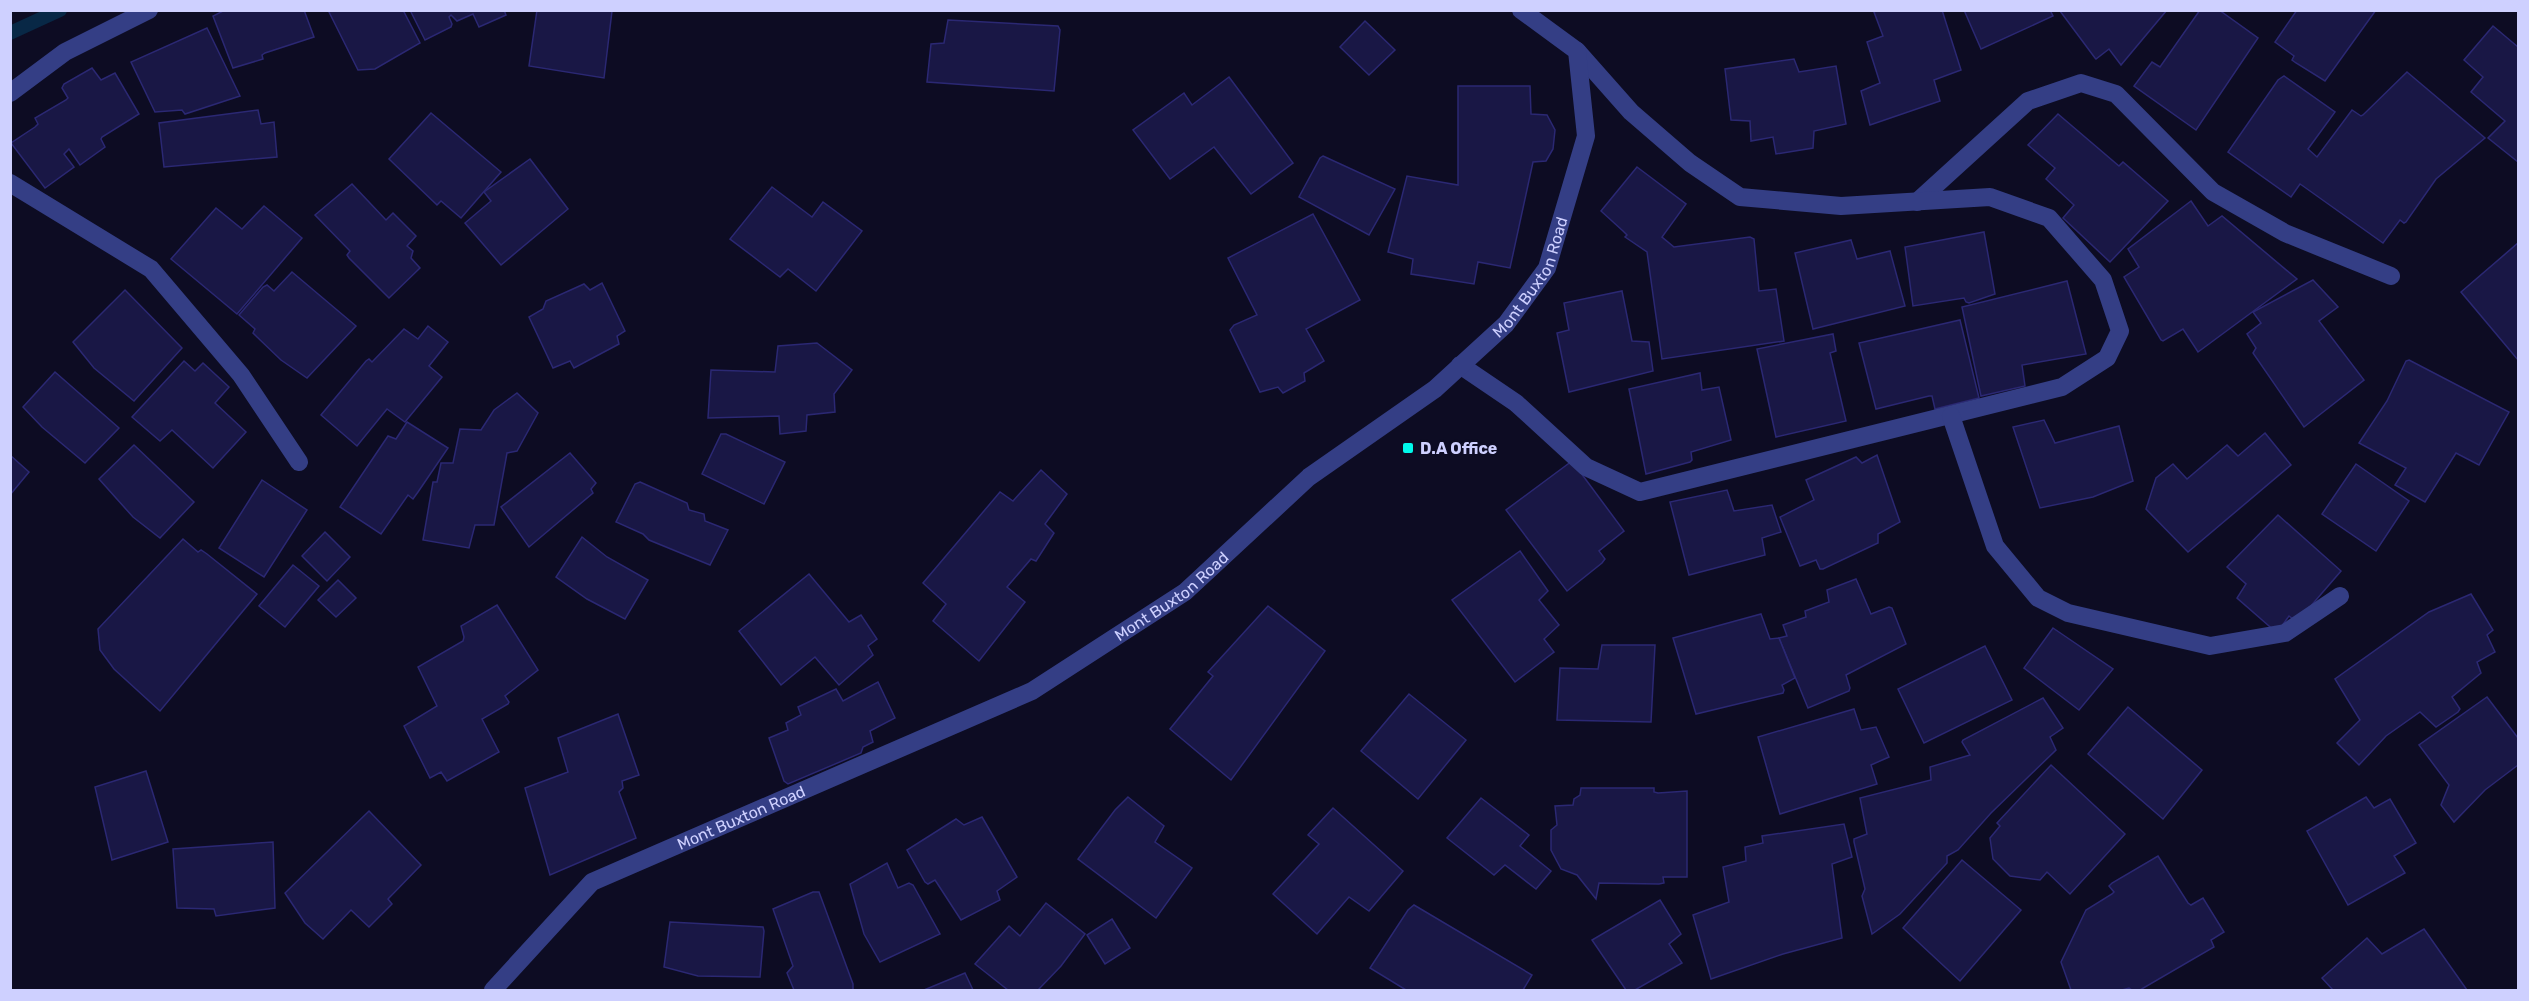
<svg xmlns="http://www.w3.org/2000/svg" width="2529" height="1001" font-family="Rubik,sans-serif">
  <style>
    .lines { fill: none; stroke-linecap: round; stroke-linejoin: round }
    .stream { stroke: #082846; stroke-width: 14 }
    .building { fill: #191745; stroke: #2b2873; stroke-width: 1.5 }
    .minor { stroke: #343e85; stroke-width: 18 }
    .poi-dot { fill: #00f9eb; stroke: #0d0c23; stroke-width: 2 }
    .labels { text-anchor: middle; stroke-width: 4.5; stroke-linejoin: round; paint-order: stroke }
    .street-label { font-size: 16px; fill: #ced0ff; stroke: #0d0c23 }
    .poi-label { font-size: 16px; font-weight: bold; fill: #ced0ff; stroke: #0d0c23; text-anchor: start }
  </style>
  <rect width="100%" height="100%" fill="#0d0c23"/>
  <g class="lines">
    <path class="stream" d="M10 33 60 10"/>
  </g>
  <g class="building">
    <path d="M225 10H304L314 37 265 53 262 55 263 59 233 68 213 16Z"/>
    <path d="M328 10H403L420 43 375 69 358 70Z"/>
    <path d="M410 10H504L506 15 479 27 473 14 457 21 451 15 449 17 452 24 451 27 425 40Z"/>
    <path d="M537 10 612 11 604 78 529 66Z"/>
    <path d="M1878 10H1942L1961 70 1934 80 1940 101 1870 125 1861 91 1880 83 1867 42 1883 36 1874 12Z"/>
    <path d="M1964 10H2050L2053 16 1981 49Z"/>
    <path d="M2167 10 2121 65 2109 49 2096 59 2095 58 2060 11Z"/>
    <path d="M2200 10H2219L2258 38 2196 130 2134 86 2152 62 2160 67Z"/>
    <path d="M2297 10H2376L2325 81 2296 63 2292 60 2294 56 2275 42Z"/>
    <path d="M948 20 1058 26 1060 30 1054 91 927 82 931 44 944 43Z"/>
    <path d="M1365 21 1395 50 1369 75 1340 47Z"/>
    <path d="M2493 26 2518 47V162L2488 138 2505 121 2471 92 2483 77 2464 60Z"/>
    <path d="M207 28 240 96 185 114 182 110 155 112 131 62Z"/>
    <path d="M1794 59 1799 72 1836 66 1846 124 1814 131 1813 148 1776 154 1773 137 1751 141 1750 121 1731 120 1725 69Z"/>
    <path d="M92 68 101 80 115 73 139 114 102 137 101 139 105 147 80 165 69 149 64 154 74 167 45 188 11 143 35 127 38 124 35 118 66 100 68 98 62 88 64 84Z"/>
    <path d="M2407 72 2485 138 2436 179 2406 222 2404 223 2400 220 2383 243 2303 186 2300 184 2291 197 2228 152 2278 80 2284 76 2335 112 2308 149 2317 157 2352 110 2361 116 2363 115Z"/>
    <path d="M1229 77 1293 163 1251 194 1214 147 1170 179 1133 130 1184 93 1192 105Z"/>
    <path d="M1458 86H1530L1531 114 1547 115 1555 130 1553 149 1546 161 1533 162 1510 268 1478 262 1474 284 1411 274 1413 259 1388 252 1407 176 1458 185Z"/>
    <path d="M258 110 261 124 274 122 277 157 164 167 159 123Z"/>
    <path d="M431 113 501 172 461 218 441 201 437 205 389 159Z"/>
    <path d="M2058 114 2119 166 2123 162 2168 201 2110 262 2063 218 2074 205 2046 179 2055 168 2028 145Z"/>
    <path d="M1323 156 1395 189 1369 235 1299 197 1320 158Z"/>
    <path d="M530 159 568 209 501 265 465 223 491 201 484 192Z"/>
    <path d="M1637 167 1686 204 1662 237 1674 247 1750 237 1754 239 1759 291 1776 289 1784 341 1662 359 1647 252 1625 237 1627 235 1623 231 1601 211Z"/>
    <path d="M352 184 386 220 393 213 416 236 407 246 413 251 411 258 420 268 389 298 349 258 347 255 350 251 315 215Z"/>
    <path d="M772 187 812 217 823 202 862 231 816 291 788 269 780 277 730 239Z"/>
    <path d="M2191 201 2208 226 2222 216 2297 279 2198 352 2183 329 2163 341 2161 340 2124 277 2139 267 2128 249Z"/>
    <path d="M264 206 302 238 237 314 171 259 216 208 242 229Z"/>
    <path d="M1313 214 1360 300 1306 329 1324 361 1304 373 1305 381 1283 393 1278 387 1260 392 1230 330 1234 325 1257 315 1228 258Z"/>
    <path d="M1984 232 1995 294 1969 303 1966 302 1964 298 1913 306 1905 247Z"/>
    <path d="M1851 240 1857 259 1890 251 1905 306 1813 329 1795 253Z"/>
    <path d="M2518 243V360L2461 292Z"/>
    <path d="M292 272 356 326 307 378 281 360 257 337 253 333 255 329 239 315 263 287 267 285 274 291Z"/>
    <path d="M2313 280 2338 307 2319 321 2364 380 2304 427 2253 353 2256 348 2247 334 2261 323 2253 312Z"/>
    <path d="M2067 281 2086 354 2022 365 2025 386 1981 396 1962 307Z"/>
    <path d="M602 283 625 331 617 336 619 344 574 368 570 361 553 368 529 317 543 309 546 301 584 284 590 290Z"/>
    <path d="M125 290 182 348 134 401 94 368 73 342Z"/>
    <path d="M1622 291 1632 341 1649 342 1653 371 1569 392 1557 333 1569 330 1564 303Z"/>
    <path d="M1960 320 1979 398 1935 409 1932 396H1929L1876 409 1859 343Z"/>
    <path d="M428 326 448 342 429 366 442 377 405 422 387 409 357 446 321 415 366 361 369 359 372 362 404 329 418 339Z"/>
    <path d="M1833 334 1836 351 1830 353 1846 421 1776 437 1757 349Z"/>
    <path d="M817 343 852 370 834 394 835 412 807 415 806 431 780 434 779 416 708 418 711 370 775 372 778 346Z"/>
    <path d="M2409 360 2509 412 2479 465 2456 453 2425 502 2395 485 2406 468 2359 443 2387 401 2406 361Z"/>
    <path d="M184 361 195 371 203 363 229 387 215 403 246 432 213 468 172 430 160 441 132 417Z"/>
    <path d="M55 372 119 428 85 463 42 427 23 407Z"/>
    <path d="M1700 373 1702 390 1719 387 1731 440 1691 452 1692 460 1690 462 1646 474 1629 389Z"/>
    <path d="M517 393 538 413 517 451 507 453 494 525H475L469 548 423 540 433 482H437L441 463H453L460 429 481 430 494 410Z"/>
    <path d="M2044 420 2055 443 2119 426 2133 481 2093 497 2040 508 2013 427Z"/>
    <path d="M407 422 448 448 418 492 413 499 408 495 381 534 340 507 388 436 396 439Z"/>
    <path d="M2265 433 2291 465 2188 552 2146 509 2156 478 2173 464 2187 479 2227 445 2238 456Z"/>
    <path d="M721 434H726L785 462 764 504 702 474Z"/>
    <path d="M134 445 194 502 160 538 133 517 99 479Z"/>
    <path d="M570 453 596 483 591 489 593 493 529 547 501 507Z"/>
    <path d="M10 455 29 472 10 495Z"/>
    <path d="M1877 455 1900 522 1878 534V543L1823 569H1820L1816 560 1800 566 1780 517 1814 500 1806 480 1856 457 1862 463Z"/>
    <path d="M1572 461 1624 531 1599 551 1605 559 1602 563 1567 591 1506 510Z"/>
    <path d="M2356 464 2409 501 2376 551 2322 514Z"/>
    <path d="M1041 470 1067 494 1045 524 1054 533 1036 561 1031 559 1007 587 1025 602 979 661 933 621 946 604 923 583 1000 492 1013 501Z"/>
    <path d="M262 480 307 510 264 577 219 548Z"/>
    <path d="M640 482 687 503 689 510 704 514 705 521 728 530 710 565 649 540 643 534 616 522 635 484Z"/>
    <path d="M1727 490 1734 511 1772 505 1781 532 1762 538 1765 555 1689 575 1670 502Z"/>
    <path d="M2278 515 2341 571 2297 622 2289 616 2277 633 2237 598 2246 584 2227 567Z"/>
    <path d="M325 532 350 557 327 581 302 556Z"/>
    <path d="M582 537 607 557 648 580 625 619 587 599 556 577Z"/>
    <path d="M183 539 198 552 201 550 207 554 257 594 160 711 114 669 100 650 98 629Z"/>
    <path d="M1520 551 1548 591 1539 600 1559 625 1544 639 1554 652 1515 682 1452 600Z"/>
    <path d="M293 565 319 586 285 627 259 606Z"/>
    <path d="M809 574 849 622 861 615 877 639 868 646 873 655 839 685 815 657 781 685 739 631Z"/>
    <path d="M1856 579 1871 614 1889 607 1892 608 1906 644 1846 675 1850 688 1849 691 1808 708 1779 638 1787 636 1783 625 1806 617 1805 611 1829 602 1827 590Z"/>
    <path d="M338 580 356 598 336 617 318 600Z"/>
    <path d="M2471 594 2493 630 2487 635 2495 652 2477 662 2481 673 2452 697 2460 709 2458 712 2436 727 2420 712 2386 736 2359 765 2337 743 2360 720 2335 679 2429 612Z"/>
    <path d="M497 605 538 670 505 696 509 702 508 704 482 719 499 752 447 781 441 772 430 778 404 726 437 706 418 667 463 641 464 637 461 626Z"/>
    <path d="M1268 606 1325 651 1231 780 1170 729 1213 676 1208 672Z"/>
    <path d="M1761 614 1770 639 1779 638 1795 678 1782 685 1784 690 1783 693 1696 714 1673 638Z"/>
    <path d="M2053 628 2113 669 2079 710 2024 668Z"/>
    <path d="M1602 645H1655L1651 722 1557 720 1560 668 1598 669Z"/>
    <path d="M1985 646 2012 700 1924 743 1898 689Z"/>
    <path d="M878 682 895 718 870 731 873 742 863 747 861 753 788 784 784 781 769 738 788 730 786 723 801 715 798 707 836 689 843 701Z"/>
    <path d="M1409 694 1466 740 1418 799 1361 751Z"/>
    <path d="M2487 697 2518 738V765L2485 790 2454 822 2441 805 2449 785 2419 745Z"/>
    <path d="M2043 698 2063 728 2050 737 2056 750 1991 813 1958 850 1947 856V863L1900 914 1872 934 1862 896 1865 889 1854 842V839L1867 834 1860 798 1931 780 1930 767 1970 755 1962 742 1963 740Z"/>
    <path d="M2128 707 2202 770 2163 819 2088 754Z"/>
    <path d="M1854 709 1861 730 1876 727 1889 757 1871 765 1877 784 1780 814 1758 737Z"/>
    <path d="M618 714 639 775 622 781 623 788 619 792 636 838 550 875 525 788 568 772 558 738Z"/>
    <path d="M2051 765 2125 834 2070 894 2047 872 2040 880 2010 876 1993 859 1990 838 2000 826 1997 823Z"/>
    <path d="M146 771 168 842 112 860 95 787Z"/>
    <path d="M1581 788H1654V792L1658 793 1687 791V877H1663L1664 883 1659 884 1599 883 1596 899 1577 875 1561 869 1551 850V830L1557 825 1555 806 1573 805 1574 799 1580 795Z"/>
    <path d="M1128 797 1164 826 1155 842 1192 868 1156 918 1078 859 1115 810Z"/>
    <path d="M2366 797 2374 808 2390 799 2416 843 2394 856 2405 873 2348 905 2307 831Z"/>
    <path d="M1481 798 1529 835 1520 846 1551 871 1536 889 1505 865 1494 875 1447 838Z"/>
    <path d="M1333 808 1403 871 1369 911 1349 897 1317 934 1273 894 1319 844 1308 835Z"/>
    <path d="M369 811 421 865 388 899 392 904 369 927 351 910 323 939 305 923 285 893Z"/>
    <path d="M982 817 1017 877 997 891 1000 900 961 920 937 883 935 880 928 884 925 882 907 850 956 819 964 825Z"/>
    <path d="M1844 824 1852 857 1832 864 1842 938 1783 954 1711 979 1693 915 1729 902 1723 867 1746 861 1745 847 1763 843 1762 836Z"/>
    <path d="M273 842 275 908 216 916 214 909 177 908 173 849Z"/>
    <path d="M2158 856 2188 903 2191 905 2203 898 2224 932 2211 940 2214 947 2140 990H2132L2129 988 2122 990H2071L2061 962 2086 910 2112 894 2114 892 2109 886 2112 883Z"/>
    <path d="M1962 860 2021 910 1960 981 1903 928Z"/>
    <path d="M887 863 898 888 909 883 913 885 940 934 880 962 864 934 850 884Z"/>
    <path d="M813 892H819L853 984V990H794L787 973 793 966 773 909Z"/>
    <path d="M1660 900 1681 934 1669 944 1682 963 1635 990H1626L1592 940Z"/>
    <path d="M1046 903 1085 934 1061 966 1038 990H1008L975 964 1009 926 1020 936Z"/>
    <path d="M1414 905 1532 975 1523 990H1406L1370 968 1408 910Z"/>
    <path d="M1112 919 1130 948 1105 964 1087 935Z"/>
    <path d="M670 922 763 927 764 931 760 977 698 976 664 967Z"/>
    <path d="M2424 929 2467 990H2333L2322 978 2367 938 2382 954Z"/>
    <path d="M965 973 973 990H924Z"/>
  </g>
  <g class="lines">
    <g class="minor">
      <path d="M10 93 65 52 149 10"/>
      <path d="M10 183 151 269 241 375 299 462"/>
      <path d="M1917 202 2028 101 2081 83 2116 94 2213 192 2285 233 2391 276"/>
      <path d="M1460 365 1516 403 1586 467 1640 492 2062 387 2107 358 2120 331 2103 280 2049 218 1990 197 1841 206 1740 197 1690 163 1631 112 1577 51"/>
      <path d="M1951 416 1995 546 2038 598 2068 613 2210 646 2285 633 2340 596"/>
      <path id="s1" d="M493 990 592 882 1032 691 1185 592 1309 477 1435 389 1506 324 1547 268 1586 136 1577 51 1521 10"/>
    </g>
  </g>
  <rect class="poi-dot" x="1402" y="442" width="12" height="12" rx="3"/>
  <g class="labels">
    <g class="street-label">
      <text dy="6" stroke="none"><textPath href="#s1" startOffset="1281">Mont Buxton Road</textPath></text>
      <text dy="6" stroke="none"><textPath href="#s1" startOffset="795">Mont Buxton Road</textPath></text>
      <text dy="6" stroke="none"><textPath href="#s1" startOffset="309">Mont Buxton Road</textPath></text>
    </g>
    <g class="poi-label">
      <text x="1420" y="454">D.A Office</text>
    </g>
  </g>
  <rect width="2529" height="1001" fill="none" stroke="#ced0ff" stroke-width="24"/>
</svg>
